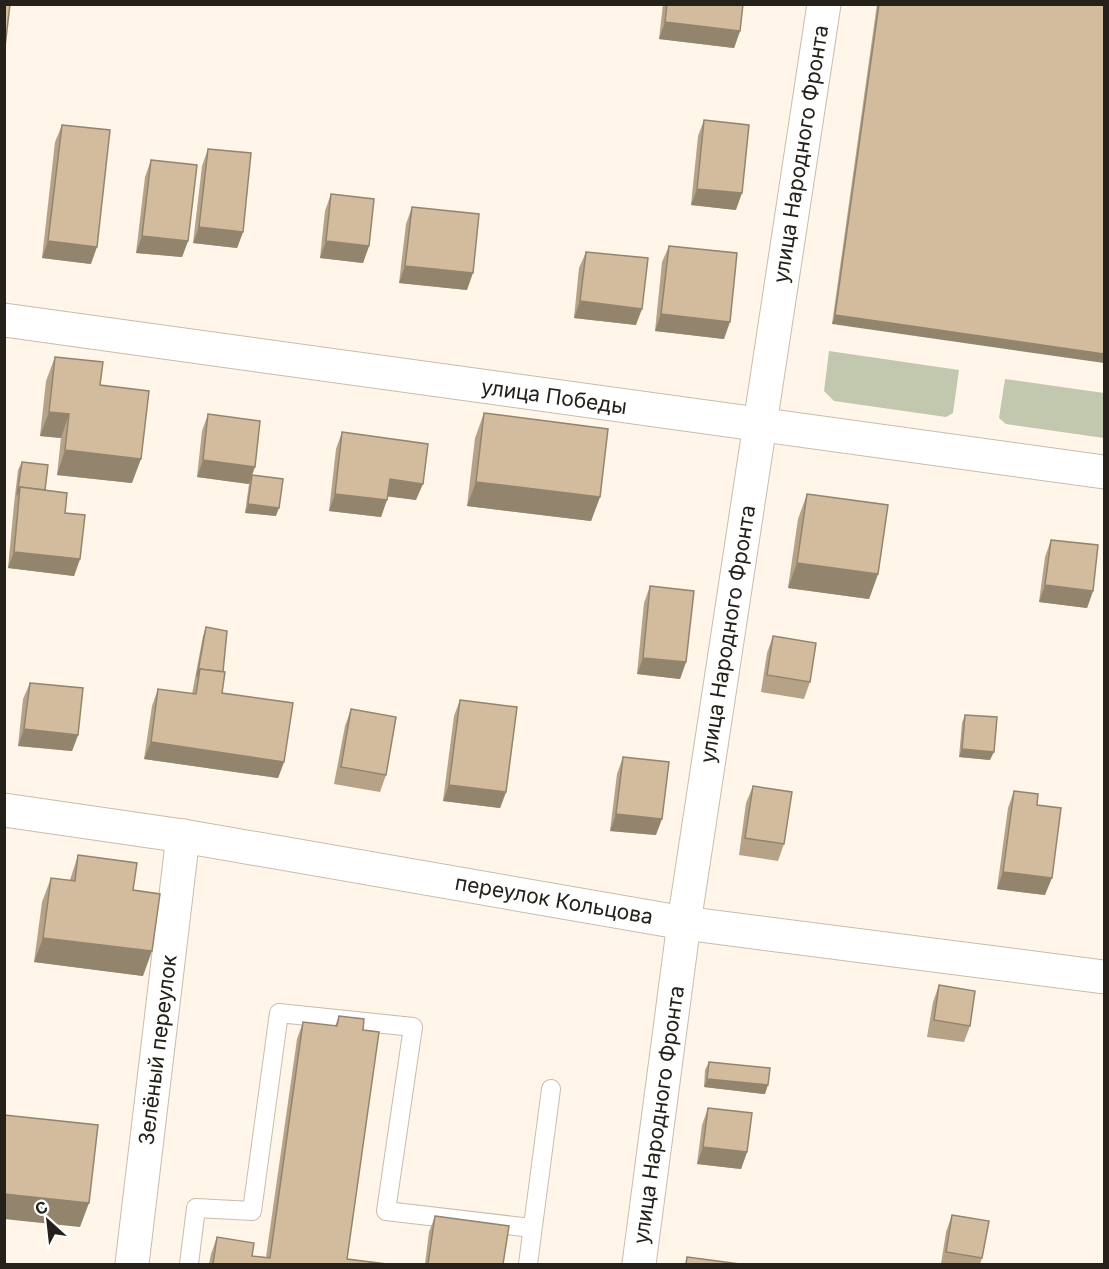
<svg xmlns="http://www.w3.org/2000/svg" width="1109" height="1269" font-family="Inter,sans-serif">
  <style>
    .green { fill: #c2c8ad }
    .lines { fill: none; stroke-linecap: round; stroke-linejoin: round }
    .lane-casing { stroke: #c8bdac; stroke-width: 20 }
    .street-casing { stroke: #c8bdac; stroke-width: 35 }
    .lane { stroke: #fff; stroke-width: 18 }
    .street { stroke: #fff; stroke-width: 33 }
    .wall { fill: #b5a287 }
    .shaded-wall { fill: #93846e }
    .building { fill: #d2bc9d; stroke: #93846e; stroke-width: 1.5 }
    .labels { text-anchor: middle; stroke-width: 5; stroke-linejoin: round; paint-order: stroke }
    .street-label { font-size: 21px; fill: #24201a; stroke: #fff }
  </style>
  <rect width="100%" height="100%" fill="#fff5e8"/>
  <g class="green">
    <path d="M829 351 959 370 953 413 946 417 834 401 824 391Z"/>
    <path d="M1005 379 1104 393V438L1006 424 999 418Z"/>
  </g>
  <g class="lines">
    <defs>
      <g id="lane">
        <path d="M189 1264 196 1208 252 1211 279 1013 413 1027 386 1211 532 1228"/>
        <path d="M528 1264 551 1089"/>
      </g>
      <g id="street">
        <path d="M4 320 1104 472"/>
        <path d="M4 810 183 836 684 923 1104 977"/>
        <path d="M132 1264 183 836"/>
        <path d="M639 1264 684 923 824 4"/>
      </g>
    </defs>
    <use href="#lane" class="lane-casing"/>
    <use href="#street" class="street-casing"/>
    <use href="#lane" class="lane"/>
    <use href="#street" class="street"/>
  </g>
  <g class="wall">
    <path d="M663 4H743L740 31 734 48 659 39Z"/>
    <path d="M877 4H1104L832 324Z"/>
    <path d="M704 120 736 210 691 205 698 136Z"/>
    <path d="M62 125 91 264 42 258 55 142Z"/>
    <path d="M208 149 243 232 237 248 193 243 202 166Z"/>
    <path d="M151 160 188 241 182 257 136 253 145 177Z"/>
    <path d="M331 194 369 246 363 263 320 258 325 211Z"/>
    <path d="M412 207 467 290 399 283 406 224Z"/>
    <path d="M669 246 724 339 655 331 662 262Z"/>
    <path d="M586 252 636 325 574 318 579 268Z"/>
    <path d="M55 357 100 385 132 483 57 475 61 438 40 436 46 381Z"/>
    <path d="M484 413 600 497 591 521 467 506 475 438Z"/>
    <path d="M208 414 252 475 276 516 245 513 249 484 197 477 202 431Z"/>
    <path d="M342 432 416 500 388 496 381 517 329 511 336 449Z"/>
    <path d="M22 462 65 513 80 559 74 576 8 568 14 504 18 470Z"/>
    <path d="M807 494 878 574 869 599 788 588 798 519Z"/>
    <path d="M1051 540 1093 591 1087 608 1039 602 1045 557Z"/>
    <path d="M650 586 686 662 680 679 637 674 644 603Z"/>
    <path d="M206 627 223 672 222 693 284 762 278 778 144 759 152 706 158 689 192 694 203 636Z"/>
    <path d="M773 636 810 682 804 699 761 692 767 653Z"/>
    <path d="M30 683 78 735 72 751 18 746 23 699Z"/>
    <path d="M460 700 506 792 500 808 443 801 454 716Z"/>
    <path d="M351 709 386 775 380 792 334 784 345 726Z"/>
    <path d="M965 715 990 760 959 757 962 723Z"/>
    <path d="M623 757 656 835 610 831 617 774Z"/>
    <path d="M753 786 784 844 778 861 739 855 746 803Z"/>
    <path d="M1014 791 1037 805 1045 895 997 889 1008 808Z"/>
    <path d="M78 855 133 890 143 976 34 962 42 902 51 878 70 880Z"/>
    <path d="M939 985 970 1026 964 1042 927 1037 933 1002Z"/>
    <path d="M339 1016 363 1030 347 1259 387 1264H209L211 1254 217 1237 252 1256 266 1257 297 1039 303 1022 335 1026Z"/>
    <path d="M709 1062 765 1094 704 1087 705 1070Z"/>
    <path d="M708 1108 747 1152 741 1169 697 1164 702 1125Z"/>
    <path d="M952 1215 982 1258 980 1264H941L946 1232Z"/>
    <path d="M435 1216 503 1264H425L429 1232Z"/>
  </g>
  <g class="shaded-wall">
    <path d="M665 22 740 31 734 48 659 39Z"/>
    <path d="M697 189 742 193 736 210 691 205Z"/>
    <path d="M199 227 243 232 237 248 193 243Z"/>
    <path d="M142 236 188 241 182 257 136 253Z"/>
    <path d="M48 241 97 247 91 264 42 258Z"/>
    <path d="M326 241 369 246 363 263 320 258Z"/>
    <path d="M405 266 473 273 467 290 399 283Z"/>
    <path d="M580 301 642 309 636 325 574 318Z"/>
    <path d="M661 314 730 322 724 339 655 331Z"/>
    <path d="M835 315 1104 354V363L832 324Z"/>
    <path d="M49 412 69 414 61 438 40 436Z"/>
    <path d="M65 450 141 459 132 483 57 475Z"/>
    <path d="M203 460 255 467 249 484 197 477Z"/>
    <path d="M390 479 423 484 416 500 384 496Z"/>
    <path d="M476 482 600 497 591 521 467 506Z"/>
    <path d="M335 494 387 500 381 517 329 511Z"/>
    <path d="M248 504 279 508 276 516 245 513Z"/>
    <path d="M14 552 80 559 74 576 8 568Z"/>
    <path d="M797 563 878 574 869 599 788 588Z"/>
    <path d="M1045 585 1093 591 1087 608 1039 602Z"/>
    <path d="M643 658 686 662 680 679 637 674Z"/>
    <path d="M24 729 78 735 72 751 18 746Z"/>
    <path d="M151 742 284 762 278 778 144 759Z"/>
    <path d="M962 749 994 752 990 760 959 757Z"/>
    <path d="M449 785 506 792 500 808 443 801Z"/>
    <path d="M616 814 662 819 656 835 610 831Z"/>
    <path d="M1003 872 1052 878 1045 895 997 889Z"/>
    <path d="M43 938 152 951 143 976 34 962Z"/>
    <path d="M707 1079 768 1085 765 1094 704 1087Z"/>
    <path d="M703 1147 747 1152 741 1169 697 1164Z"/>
    <path d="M4 1194 89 1203 80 1227 4 1219Z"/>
  </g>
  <g class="building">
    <path d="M4 4H10L4 56Z"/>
    <path d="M667 4H743L740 31 665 22Z"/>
    <path d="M879 4H1104V354L835 315Z"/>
    <path d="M704 120 749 125 742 193 697 189Z"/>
    <path d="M62 125 110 130 97 247 48 241Z"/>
    <path d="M208 149 251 153 243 232 199 227Z"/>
    <path d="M151 160 197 165 188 241 142 236Z"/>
    <path d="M331 194 374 199 369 246 326 241Z"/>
    <path d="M412 207 479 214 473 273 405 266Z"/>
    <path d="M669 246 737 253 730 322 661 314Z"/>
    <path d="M586 252 648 258 642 309 580 301Z"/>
    <path d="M55 357 103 362 100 385 149 391 141 459 65 450 69 414 49 412Z"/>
    <path d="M484 413 608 429 600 497 476 482Z"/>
    <path d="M208 414 260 421 255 467 203 460Z"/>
    <path d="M342 432 428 444 423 484 390 479 387 500 335 494Z"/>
    <path d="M22 462 48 465 45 490 20 487 17 495Z"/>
    <path d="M252 475 283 479 279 508 248 504Z"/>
    <path d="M20 487 67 493 65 513 85 515 80 559 14 552Z"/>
    <path d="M807 494 888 505 878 574 797 563Z"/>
    <path d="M1051 540 1098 545 1093 591 1045 585Z"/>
    <path d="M650 586 694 591 686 662 643 658Z"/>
    <path d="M206 627 227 631 223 672 200 669 197 677Z"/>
    <path d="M773 636 816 643 810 682 767 675Z"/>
    <path d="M200 669 225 672 222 693 293 703 284 762 151 742 158 689 196 694Z"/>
    <path d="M30 683 83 688 78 735 24 729Z"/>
    <path d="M460 700 517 707 506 792 449 785Z"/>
    <path d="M351 709 396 717 386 775 341 767Z"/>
    <path d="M965 715 997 717 994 752 962 749Z"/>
    <path d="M623 757 669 762 662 819 616 814Z"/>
    <path d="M753 786 792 792 784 844 745 838Z"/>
    <path d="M1014 791 1038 794 1037 805 1061 808 1052 878 1003 872Z"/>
    <path d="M78 855 137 863 133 890 160 894 152 951 43 938 51 878 75 881Z"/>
    <path d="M939 985 975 991 970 1026 934 1020Z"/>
    <path d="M339 1016 364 1019 363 1030 379 1032 347 1259 387 1264H213L217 1237 254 1243 252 1256 270 1258 303 1022 337 1026Z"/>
    <path d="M709 1062 770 1068 768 1085 707 1079Z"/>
    <path d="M708 1108 752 1113 747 1152 703 1147Z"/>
    <path d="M4 1115 98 1125 89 1203 4 1194Z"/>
    <path d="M952 1215 989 1221 982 1258 946 1252Z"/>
    <path d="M435 1216 509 1226 503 1264H428Z"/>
    <path d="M687 1257 740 1264H686Z"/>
  </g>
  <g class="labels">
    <g class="street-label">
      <text transform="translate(801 154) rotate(-81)" y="7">улица Народного Фронта</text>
      <text transform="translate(554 397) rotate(8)" y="7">улица Победы</text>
      <text transform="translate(728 634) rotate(-81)" y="7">улица Народного Фронта</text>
      <text transform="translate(554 900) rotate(10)" y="7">переулок Кольцова</text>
      <text transform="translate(158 1050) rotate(-83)" y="7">Зелёный переулок</text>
      <text transform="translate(659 1115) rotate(-82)" y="7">улица Народного Фронта</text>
    </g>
  </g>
  <rect width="1109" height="1269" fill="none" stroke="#24201a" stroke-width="12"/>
  <g transform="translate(48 1221) rotate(333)" stroke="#ffffff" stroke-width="4.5" paint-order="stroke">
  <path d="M0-4.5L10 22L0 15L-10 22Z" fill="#24201a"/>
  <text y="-9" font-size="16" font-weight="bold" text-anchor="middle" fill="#24201a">С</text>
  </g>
</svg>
